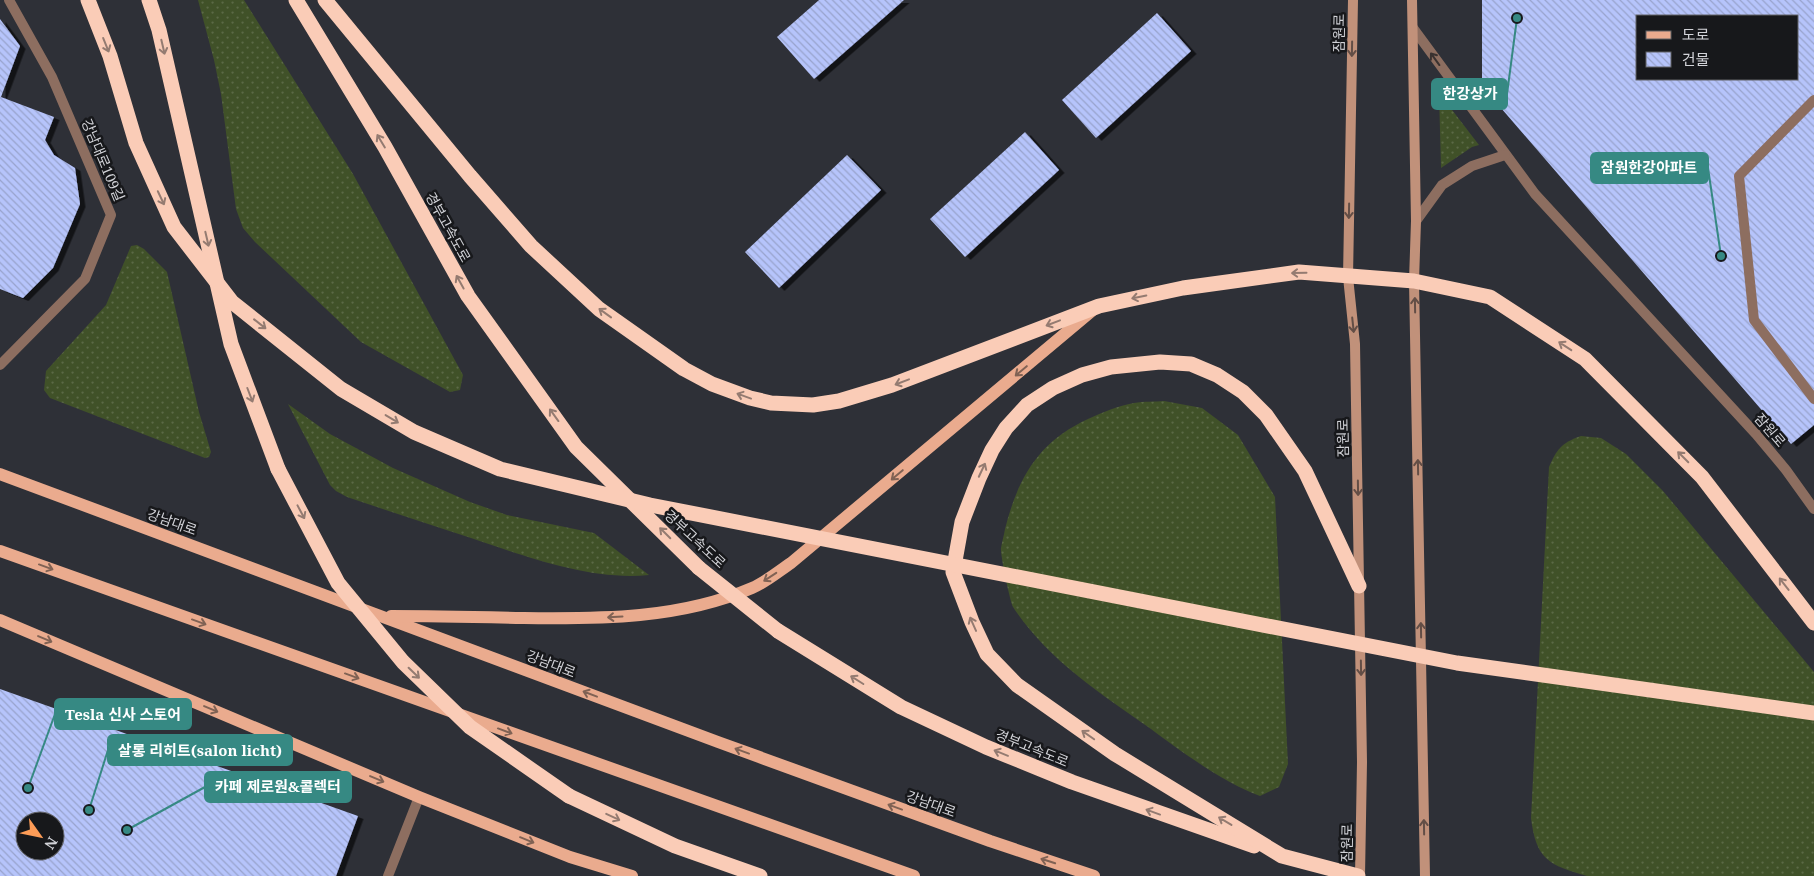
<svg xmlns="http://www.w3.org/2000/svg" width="1814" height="876" font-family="'Noto Serif','Noto Sans KR',serif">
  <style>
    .grass { fill: url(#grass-dots) }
    .building { fill: url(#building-back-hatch); fill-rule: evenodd; filter: url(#shadow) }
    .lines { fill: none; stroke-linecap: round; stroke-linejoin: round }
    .lane { stroke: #8d6e60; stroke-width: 10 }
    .street { stroke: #8d6e60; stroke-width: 10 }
    .secondary { stroke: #c1917a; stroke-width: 10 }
    .primary { stroke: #eaab8e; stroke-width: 12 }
    .highway { stroke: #faccb7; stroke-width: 15 }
    .highway-bridge { stroke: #faccb7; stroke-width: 15 }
    .oneway { stroke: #947b71 }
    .oneway2 { stroke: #634e46 }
    .oneway3 { stroke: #3a3230 }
    .oneway4 { stroke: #806254 }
    .labels { text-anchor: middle; stroke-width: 5; stroke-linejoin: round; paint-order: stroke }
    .street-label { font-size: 14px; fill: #d2d3d8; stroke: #17181b }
    .leader { fill: none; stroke: #368983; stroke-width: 2 }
    .callout-dot { fill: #368983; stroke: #17181b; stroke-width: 2 }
    .callout { fill: #368983; stroke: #368983; stroke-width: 2 }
    .callout-label { font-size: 15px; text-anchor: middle; font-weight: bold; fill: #fff }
  </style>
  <defs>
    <pattern id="grass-dots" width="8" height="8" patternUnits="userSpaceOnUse" patternTransform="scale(1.25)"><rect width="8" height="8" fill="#405128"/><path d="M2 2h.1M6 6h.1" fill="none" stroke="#5b6946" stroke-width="1.8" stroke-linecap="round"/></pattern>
    <pattern id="building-back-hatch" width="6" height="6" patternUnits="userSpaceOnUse" patternTransform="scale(1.25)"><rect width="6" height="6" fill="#b6c4fb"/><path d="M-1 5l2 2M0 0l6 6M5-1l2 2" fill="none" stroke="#98a3cc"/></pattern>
    <filter id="shadow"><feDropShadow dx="5.5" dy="3" stdDeviation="0" flood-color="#0009"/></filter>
  </defs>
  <rect width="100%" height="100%" fill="#2e3037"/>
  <g class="grass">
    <path d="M198 0H244L353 174 463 375 460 390 450 392 361 342 255 242 243 228 236 209 221 94 214 60Z"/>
    <path d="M1439 93 1479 145 1472 147 1441 168Z"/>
    <path d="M137 245 144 249 167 272 199 412 211 452 209 457 205 458 50 398 44 390 46 371 106 305 131 246Z"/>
    <path d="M1164 401 1202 408 1238 435 1275 497 1288 764 1279 787 1260 796C1224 783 1182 752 1151 729 1100 693 1048 660 1013 607 1010 601 1000 554 1001 548 1002 542 1004 535 1005 529 1018 478 1038 442 1088 419 1103 412 1118 406 1134 403 1144 401 1155 402 1164 401Z"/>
    <path d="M288 404 330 434 393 468 470 502 507 515 594 533 649 575C590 581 525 556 471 538 429 524 388 511 347 497L336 491 330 485Z"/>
    <path d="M1581 436 1601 438 1626 454 1663 491 1814 672V876H1587C1548 865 1536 859 1531 818L1549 467C1557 449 1561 443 1581 436Z"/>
  </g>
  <g class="building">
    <path d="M819 0H904L814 79 777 37Z"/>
    <path d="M1482 0H1814V425L1791 444 1482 86ZM1638 16H1798V79H1638Z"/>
    <path d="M1157 13 1191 51 1096 138 1062 100Z"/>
    <path d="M0 19 20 46 1 97 54 117 45 140 54 155 75 168 80 204 53 268 23 298 0 289Z"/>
    <path d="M1025 132 1059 170 965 257 930 219Z"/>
    <path d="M847 155 881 190 779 288 745 252Z"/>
    <path d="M0 689 358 816 336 876H0ZM25 821H55V851H25Z"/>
  </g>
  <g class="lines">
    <g class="lane">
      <path d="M1814 100 1739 176 1754 320 1814 399"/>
      <path d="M388 876 419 797"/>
    </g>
    <g class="street">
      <path d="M1413 28 1535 194 1756 434 1786 470 1814 509"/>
      <path d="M1416 221 1442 185 1472 166 1505 155"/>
      <path d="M0 365 85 279 111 215 52 77 9 0"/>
    </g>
    <g class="secondary">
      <path d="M1353 0 1348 277 1355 344 1362 762 1360 876"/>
      <path d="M1412 0 1416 221 1414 281 1425 876"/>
    </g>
    <g class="primary">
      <path d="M0 474 718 742 990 841 1094 876"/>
      <path d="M0 551 914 876"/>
      <path d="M391 616C435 616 480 617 524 618 601 619 680 619 752 588 766 582 779 571 791 563L1093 310"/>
      <path d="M0 620 419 797 570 857 632 876"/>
    </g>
    <g class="highway">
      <path d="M149 0 159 30 231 344 278 469"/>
      <path d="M296 0 385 147 468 296 576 447 699 568"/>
      <path d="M325 0 470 176 531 246 599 309 684 369 712 384 750 398 771 403 813 405 839 401 892 385 1099 306 1183 288 1299 272 1414 281 1490 297 1585 359 1702 477 1814 623"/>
      <path d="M778 631 901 707 986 747 1072 782 1254 846"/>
      <path d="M569 796 675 846 760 876"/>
      <path d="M1358 876 1282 856 1115 754 1017 685 987 654 972 622 953 572 962 522 979 478 992 450 1006 428 1027 405 1053 388 1082 375 1111 367 1160 362 1191 364 1217 375 1243 392 1266 415 1305 471 1359 586"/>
    </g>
    <g class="highway-bridge">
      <path d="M88 0 110 56 136 143 174 227 232 302 341 389 414 432 500 469 650 505 1457 663 1814 713"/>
      <path d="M278 469 338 583 403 662 470 727 569 796"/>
      <path d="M699 568 778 631"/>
    </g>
  </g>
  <defs><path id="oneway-shaft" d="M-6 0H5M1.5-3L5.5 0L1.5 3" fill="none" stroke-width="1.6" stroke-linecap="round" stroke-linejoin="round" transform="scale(1.25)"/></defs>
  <g class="oneway">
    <use href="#oneway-shaft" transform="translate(106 45) rotate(68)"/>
    <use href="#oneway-shaft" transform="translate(163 47) rotate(77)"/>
    <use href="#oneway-shaft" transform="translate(381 141) rotate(-121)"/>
    <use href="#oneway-shaft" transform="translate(161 198) rotate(65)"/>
    <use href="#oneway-shaft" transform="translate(207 239) rotate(77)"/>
    <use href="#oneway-shaft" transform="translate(1299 273) rotate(179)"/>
    <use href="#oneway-shaft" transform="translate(460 282) rotate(-119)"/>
    <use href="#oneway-shaft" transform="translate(1139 297) rotate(168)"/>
    <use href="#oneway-shaft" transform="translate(605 313) rotate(-144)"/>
    <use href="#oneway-shaft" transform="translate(1053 323) rotate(159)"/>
    <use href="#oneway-shaft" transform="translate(260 324) rotate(38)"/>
    <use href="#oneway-shaft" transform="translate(1565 346) rotate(-147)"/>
    <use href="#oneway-shaft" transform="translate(902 382) rotate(159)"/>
    <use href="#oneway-shaft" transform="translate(250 395) rotate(69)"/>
    <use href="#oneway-shaft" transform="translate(744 396) rotate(-160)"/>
    <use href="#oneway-shaft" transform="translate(554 415) rotate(-126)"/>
    <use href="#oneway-shaft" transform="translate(392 419) rotate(31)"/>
    <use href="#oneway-shaft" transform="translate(1683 457) rotate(-135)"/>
    <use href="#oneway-shaft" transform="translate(982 470) rotate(-65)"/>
    <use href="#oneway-shaft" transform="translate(301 512) rotate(62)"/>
    <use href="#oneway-shaft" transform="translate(665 533) rotate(-135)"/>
    <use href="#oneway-shaft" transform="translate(1784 584) rotate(-128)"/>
    <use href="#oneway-shaft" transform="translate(973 624) rotate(-114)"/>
    <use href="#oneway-shaft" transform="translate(414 673) rotate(44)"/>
    <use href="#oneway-shaft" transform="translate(857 680) rotate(-148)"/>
    <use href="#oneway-shaft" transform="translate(1088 735) rotate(-145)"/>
    <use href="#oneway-shaft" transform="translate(1001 753) rotate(-158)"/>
    <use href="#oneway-shaft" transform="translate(1153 812) rotate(-160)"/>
    <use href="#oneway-shaft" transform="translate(613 817) rotate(25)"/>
    <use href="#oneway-shaft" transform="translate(1225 821) rotate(-149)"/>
  </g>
  <g class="oneway2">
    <use href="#oneway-shaft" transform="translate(1352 49) rotate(91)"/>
    <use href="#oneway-shaft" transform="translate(1349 211) rotate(91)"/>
    <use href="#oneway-shaft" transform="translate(1415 305) rotate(-91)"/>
    <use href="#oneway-shaft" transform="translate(1353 325) rotate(84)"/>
    <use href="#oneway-shaft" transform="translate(1418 467) rotate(-91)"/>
    <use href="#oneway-shaft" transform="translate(1358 488) rotate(89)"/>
    <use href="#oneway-shaft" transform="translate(1421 630) rotate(-91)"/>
    <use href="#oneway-shaft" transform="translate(1361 668) rotate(89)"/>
    <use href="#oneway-shaft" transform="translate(1424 827) rotate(-91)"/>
  </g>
  <use class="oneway3" href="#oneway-shaft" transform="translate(1435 59) rotate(-126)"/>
  <g class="oneway4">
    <use href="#oneway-shaft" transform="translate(1021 371) rotate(140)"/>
    <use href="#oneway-shaft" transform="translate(897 475) rotate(140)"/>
    <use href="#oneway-shaft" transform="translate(46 567) rotate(20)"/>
    <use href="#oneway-shaft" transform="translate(770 577) rotate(147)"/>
    <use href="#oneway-shaft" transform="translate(615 617) rotate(177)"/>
    <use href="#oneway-shaft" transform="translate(199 622) rotate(20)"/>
    <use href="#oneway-shaft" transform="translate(45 639) rotate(23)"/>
    <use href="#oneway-shaft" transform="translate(352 676) rotate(20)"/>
    <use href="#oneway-shaft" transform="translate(590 694) rotate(-159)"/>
    <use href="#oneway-shaft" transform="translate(211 709) rotate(23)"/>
    <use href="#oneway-shaft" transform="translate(505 731) rotate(20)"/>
    <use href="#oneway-shaft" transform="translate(742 751) rotate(-160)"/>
    <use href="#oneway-shaft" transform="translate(377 779) rotate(23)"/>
    <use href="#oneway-shaft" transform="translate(895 807) rotate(-160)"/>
    <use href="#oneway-shaft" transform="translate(527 840) rotate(22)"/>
    <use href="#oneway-shaft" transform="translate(1048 861) rotate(-162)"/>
  </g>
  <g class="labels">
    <g class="street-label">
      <text transform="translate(1339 33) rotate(-89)" y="5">잠원로</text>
      <text transform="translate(103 160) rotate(67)" y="5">강남대로109길</text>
      <text transform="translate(448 227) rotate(61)" y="5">경부고속도로</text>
      <text transform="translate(1770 430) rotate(49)" y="5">잠원로</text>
      <text transform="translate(1343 438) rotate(-91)" y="5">잠원로</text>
      <text transform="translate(172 522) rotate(20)" y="5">강남대로</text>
      <text transform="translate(695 539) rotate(43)" y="5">경부고속도로</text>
      <text transform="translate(551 664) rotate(21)" y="5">강남대로</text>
      <text transform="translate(1032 748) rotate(22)" y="5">경부고속도로</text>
      <text transform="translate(931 804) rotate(20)" y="5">강남대로</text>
      <text transform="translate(1347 843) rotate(-89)" y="5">잠원로</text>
    </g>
  </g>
  <path class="leader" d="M1517 18L1507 94M1721 256L1708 168M28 788L55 714M89 810L108 750M127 830L205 787"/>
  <g class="callout-dot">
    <circle cx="1517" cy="18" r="5"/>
    <circle cx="1721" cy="256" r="5"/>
    <circle cx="28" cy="788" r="5"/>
    <circle cx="89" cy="810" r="5"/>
    <circle cx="127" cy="830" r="5"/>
  </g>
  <g class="callout">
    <rect x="1432" y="79" width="75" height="30" rx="5"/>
    <rect x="1591" y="153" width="117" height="30" rx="5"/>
    <rect x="55" y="699" width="136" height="30" rx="5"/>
    <rect x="108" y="735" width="184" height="30" rx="5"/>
    <rect x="205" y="772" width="146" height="30" rx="5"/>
  </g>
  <g class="callout-label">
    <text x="1470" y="99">한강상가</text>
    <text x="1649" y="173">잠원한강아파트</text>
    <text x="123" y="720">Tesla 신사 스토어</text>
    <text x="200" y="756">살롱 리히트(salon licht)</text>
    <text x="278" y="792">카페 제로원&amp;콜렉터</text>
  </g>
  <rect x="1636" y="15" width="162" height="65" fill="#17181b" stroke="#626367"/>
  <rect x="1646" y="31" width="25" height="8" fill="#eaab8e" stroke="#626367"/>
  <text x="1682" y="40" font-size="15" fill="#d2d3d8">도로</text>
  <rect x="1646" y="52" width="25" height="15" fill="url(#building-back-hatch)" stroke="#626367"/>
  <text x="1682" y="65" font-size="15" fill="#d2d3d8">건물</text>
  <g transform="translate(40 836) rotate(123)"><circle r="24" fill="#17181b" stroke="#626367"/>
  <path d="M0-4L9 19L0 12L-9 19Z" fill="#fd9c57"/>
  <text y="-8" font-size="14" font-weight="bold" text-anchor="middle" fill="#d2d3d8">N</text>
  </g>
</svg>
